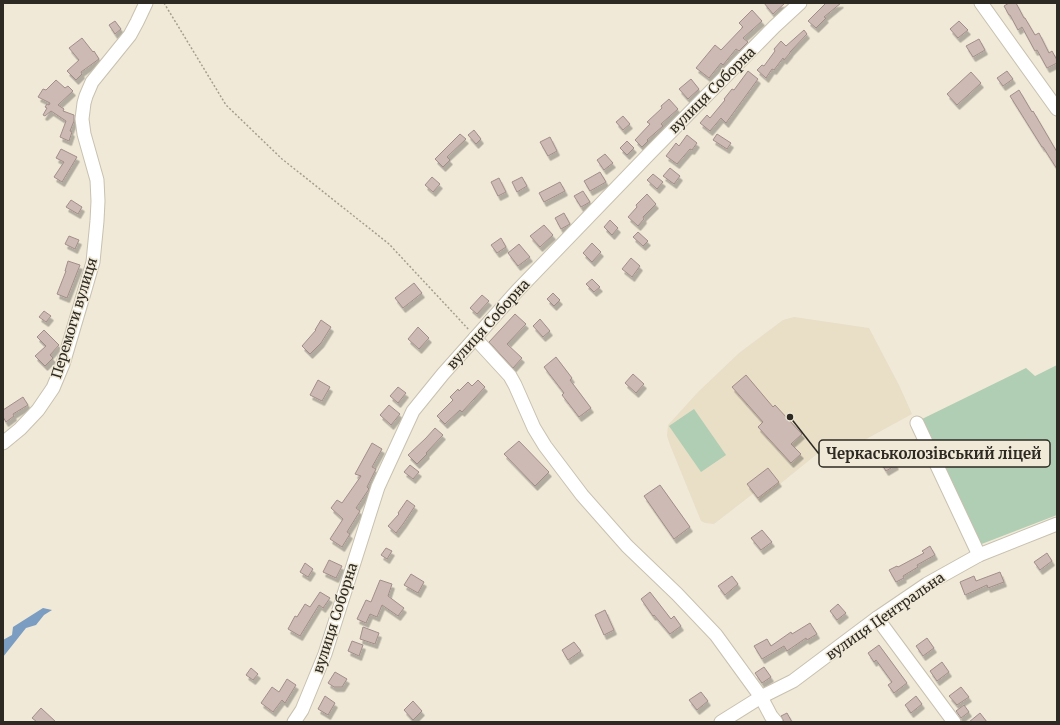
<svg xmlns="http://www.w3.org/2000/svg" width="1060" height="725" font-family="Merriweather,serif">
  <style>
    .built { fill: #e9dec6 }
    .green { fill: #afceb3 }
    .water { fill: #7b9dc1 }
    .building { fill: #cebab5; stroke: #a18e89; filter: url(#shadow) }
    .lines { fill: none; stroke-linecap: round; stroke-linejoin: round }
    .minor-casing { stroke: #c8c1b0; stroke-width: 15 }
    .path { stroke: #a39e90; stroke-width: 1.5; stroke-dasharray: 2 2; stroke-linecap: butt }
    .minor { stroke: #fff; stroke-width: 13 }
    .labels { text-anchor: middle; stroke-width: 3; stroke-linejoin: round; paint-order: stroke }
    .street-label { font-size: 14px; fill: #2d2a23; stroke: #f0e9d7 }
    .leader { fill: none; stroke: #2d2a23; stroke-width: 1.5 }
    .callout-dot { fill: #2d2a23; stroke: #f0e9d7; stroke-width: 1.5 }
    .callout { fill: #f0e9d7; stroke: #2d2a23; stroke-width: 1.5 }
    .callout-label { font-size: 15px; text-anchor: middle; font-weight: bold; fill: #2d2a23 }
  </style>
  <defs>
    <filter id="shadow"><feDropShadow dx="2.5" dy="4.5" stdDeviation="0" flood-color="#0004"/></filter>
  </defs>
  <rect width="100%" height="100%" fill="#f0e9d7"/>
  <path class="built" d="M794 317 869 328 899 385 912 414 848 449 827 446 759 501 754 493 714 524 705 523 701 521 670 445 667 436 668 425 698 392 739 353 783 320Z"/>
  <g class="green">
    <path d="M1057 365V515L979 545 920 420 1026 368 1035 376Z"/>
    <path d="M694 409 726 455 701 472 669 426Z"/>
  </g>
  <path class="water" d="M43 608 52 610 44 615 36 625 26 628 3 657V640L12 635 13 627Z"/>
  <g class="building">
    <path d="M764 3H785L773 14Z"/>
    <path d="M826 3H841L824 17 826 18 816 28 808 21Z"/>
    <path d="M1009 3H1016L1024 18H1025L1035 35 1039 33 1049 53 1052 51 1057 60V63L1047 68 1037 50 1035 51 1022 27 1018 30 1010 15H1009L1004 6Z"/>
    <path d="M752 10 762 21 743 38 748 42 739 51 736 49 723 65 721 63 709 78 696 68 715 45 721 50 743 27 739 23Z"/>
    <path d="M115 21 121 29 115 34 109 25Z"/>
    <path d="M959 21 968 30 958 38 950 29Z"/>
    <path d="M804 30 807 34 790 52V53L784 60 783 58 774 70 772 69 766 78 757 70 762 65 764 66 775 51 774 49 781 41 786 46Z"/>
    <path d="M82 38 93 52 94 51 99 59 81 72 82 74 76 80 67 71 79 60 69 48Z"/>
    <path d="M979 39 985 50 973 57 966 46Z"/>
    <path d="M748 71 758 79 726 123 721 118 710 131 700 123 707 115 710 118 725 100 724 99 732 89 734 90Z"/>
    <path d="M1007 71 1013 79 1003 86 997 78Z"/>
    <path d="M971 72 981 83 957 105 947 94Z"/>
    <path d="M691 79 699 89 688 99 679 89Z"/>
    <path d="M56 80 65 88 68 86 73 91 58 105 64 109 63 111 74 115V121L70 131 72 132 69 141 60 137 66 121 51 111 45 116 43 115 47 108 45 107 47 104 49 105 50 103 38 97 43 89 46 90Z"/>
    <path d="M1019 90 1032 112 1033 111 1057 152V169L1043 147H1042L1010 96Z"/>
    <path d="M669 99 678 109 661 124 663 126 647 140 648 141 642 147 635 140 650 124 647 122 662 108 661 106Z"/>
    <path d="M623 116 630 124 623 130 616 122Z"/>
    <path d="M474 130 481 139 476 144 468 135Z"/>
    <path d="M460 134 466 139 447 157 450 160 443 167 435 159Z"/>
    <path d="M717 134 731 143 727 149 713 140Z"/>
    <path d="M687 135 697 143 692 150 690 149 677 164 666 156 676 143 679 146Z"/>
    <path d="M550 137 557 151 548 156 540 142Z"/>
    <path d="M627 141 634 148 627 155 620 148Z"/>
    <path d="M61 149 77 157 62 182 54 177 64 162 56 158Z"/>
    <path d="M605 154 613 163 604 170 597 160Z"/>
    <path d="M670 168 680 176 674 184 663 176Z"/>
    <path d="M600 172 606 182 590 191 584 181Z"/>
    <path d="M653 174 663 182 657 189 647 180Z"/>
    <path d="M432 177 440 184 433 192 425 185Z"/>
    <path d="M522 177 527 186 517 192 512 182Z"/>
    <path d="M499 178 506 192 498 196 491 182Z"/>
    <path d="M560 182 565 191 544 202 539 193Z"/>
    <path d="M583 191 590 202 581 207 574 196Z"/>
    <path d="M647 194 656 204 643 217 644 219 638 226 628 217 637 207 636 205Z"/>
    <path d="M71 200 82 207 78 214 66 207Z"/>
    <path d="M564 213 570 224 561 229 555 218Z"/>
    <path d="M610 220 618 228 612 235 604 227Z"/>
    <path d="M544 225 553 235 540 247 530 236Z"/>
    <path d="M638 232 648 241 643 246 633 237Z"/>
    <path d="M69 236 79 240 75 249 65 244Z"/>
    <path d="M501 238 506 247 497 253 491 245Z"/>
    <path d="M592 243 601 252 592 262 583 253Z"/>
    <path d="M519 244 530 257 518 266 508 253Z"/>
    <path d="M631 258 640 266 632 277 622 269Z"/>
    <path d="M68 261 80 265 67 298 57 294 66 271H65Z"/>
    <path d="M592 279 600 287 594 292 586 284Z"/>
    <path d="M414 283 422 293 403 308 395 298Z"/>
    <path d="M553 293 560 300 554 306 547 299Z"/>
    <path d="M482 295 489 301 477 314 470 308Z"/>
    <path d="M44 311 51 316 46 322 39 317Z"/>
    <path d="M515 314 526 324 507 344 522 358 513 368 489 342Z"/>
    <path d="M540 319 550 331 543 337 533 326Z"/>
    <path d="M321 320 331 327 321 343 310 354 302 346 316 330H315Z"/>
    <path d="M418 327 429 338 419 349 408 339Z"/>
    <path d="M44 330 59 345 50 355 53 358 45 366 35 356 46 346 37 337Z"/>
    <path d="M556 357 572 378 570 380 591 408 579 417 562 395 564 393 544 367Z"/>
    <path d="M633 374 644 384 636 393 625 383Z"/>
    <path d="M746 375 773 407 775 405 802 434 791 444 801 454 791 463 758 427 763 422 732 387Z"/>
    <path d="M318 380 330 387 322 401 310 395Z"/>
    <path d="M478 380 485 387 462 412 460 410 445 424 437 416 453 400 450 397 458 389 459 391 468 382 472 386Z"/>
    <path d="M398 387 406 393 398 403 390 396Z"/>
    <path d="M23 397 28 405 13 414 14 416 6 422 3 417V410Z"/>
    <path d="M389 405 400 414 391 425 380 415Z"/>
    <path d="M435 428 443 435 426 453 427 454 417 464 408 455 426 438Z"/>
    <path d="M916 440 921 451 911 456 905 445Z"/>
    <path d="M519 441 549 472 535 486 504 454Z"/>
    <path d="M372 443 382 449 372 467 376 469 367 487 369 489 356 508 360 511 347 532 350 534 342 547 330 539 343 519 331 508 337 500 342 503 361 476 355 474Z"/>
    <path d="M889 454 896 465 886 471 879 460Z"/>
    <path d="M410 465 419 472 413 479 404 472Z"/>
    <path d="M768 468 779 482 758 498 747 484Z"/>
    <path d="M660 485 690 527 674 539 644 496Z"/>
    <path d="M407 500 415 506 403 524 396 533 388 526 399 514 398 513Z"/>
    <path d="M762 530 772 542 761 550 751 538Z"/>
    <path d="M930 546 935 555 917 565 918 567 903 576 904 578 896 582 889 570 897 566 898 567 924 553 922 551Z"/>
    <path d="M386 548 392 551 387 559 381 555Z"/>
    <path d="M1047 553 1052 561 1040 570 1034 562Z"/>
    <path d="M329 560 342 566 336 578 323 572Z"/>
    <path d="M305 563 313 569 308 577 300 572Z"/>
    <path d="M1000 572 1004 582 988 588 987 585 965 595 960 582 974 576 976 581Z"/>
    <path d="M411 574 424 582 418 593 404 585Z"/>
    <path d="M732 576 738 584 725 595 718 586Z"/>
    <path d="M380 580 392 584 388 596 404 608 398 616 382 605 377 617 370 614 366 623 357 619 366 600 371 602Z"/>
    <path d="M320 592 330 598 323 608 319 605 300 636 288 629 295 616 297 617 305 604 310 607Z"/>
    <path d="M650 592 671 619 674 616 681 626 670 634 654 615 653 616 641 599Z"/>
    <path d="M838 604 846 613 837 620 830 611Z"/>
    <path d="M605 610 614 630 604 635 595 615Z"/>
    <path d="M810 623 817 634 807 640 806 638 787 651 784 646 762 659 754 646 767 639 771 646 791 632 792 634Z"/>
    <path d="M363 627 379 633 375 644 360 639Z"/>
    <path d="M927 638 934 648 923 656 916 646Z"/>
    <path d="M352 641 363 645 359 656 348 651Z"/>
    <path d="M574 642 581 651 568 660 562 650Z"/>
    <path d="M879 645 907 683 894 693 888 685 892 682 876 660 874 662 868 653Z"/>
    <path d="M942 662 949 672 937 681 930 671Z"/>
    <path d="M764 667 771 677 762 683 755 673Z"/>
    <path d="M251 668 258 674 253 680 246 675Z"/>
    <path d="M335 672 347 679 342 687H334L328 683Z"/>
    <path d="M287 679 296 685 285 703 282 700 273 712 261 703 272 687 279 692Z"/>
    <path d="M961 687 969 697 957 705 949 696Z"/>
    <path d="M701 692 708 701 697 710 689 700Z"/>
    <path d="M325 696 335 703 328 715 318 709Z"/>
    <path d="M916 696 922 704 911 713 905 705Z"/>
    <path d="M413 701 422 711 413 720 404 710Z"/>
    <path d="M964 705 969 712 961 718 956 711Z"/>
    <path d="M41 708 56 722H37L32 718Z"/>
    <path d="M787 713 792 722H784L781 716Z"/>
    <path d="M980 713 987 722H969Z"/>
  </g>
  <g class="lines">
    <defs>
      <g id="minor">
        <path d="M981 3 1057 109"/>
        <path d="M475 338 510 376 515 385 534 428 545 446 582 495 627 546 677 594 716 635 761 697 771 716 776 722"/>
        <path d="M917 423 979 555"/>
        <path d="M3 443 20 429 38 410 53 388 63 364 84 293 93 262 97 221 98 201 97 180 84 134 82 119 84 103 86 96 92 82 130 35 137 22 146 3"/>
        <path d="M877 618 954 722"/>
        <path d="M294 722 302 710 325 654 378 487 413 411 443 374 517 291 649 154 774 27 800 3"/>
        <path d="M721 722 761 697 793 681 877 618 927 584 979 555 1057 524"/>
      </g>
    </defs>
    <use href="#minor" class="minor-casing"/>
    <path class="path" d="M164 3 226 105 282 159 389 244 458 318 469 330"/>
    <use href="#minor" class="minor"/>
  </g>
  <g class="labels">
    <g class="street-label">
      <text transform="translate(712 90) rotate(-45)" y="5">вулиця Соборна</text>
      <text transform="translate(74 318) rotate(-73)" y="5">Перемоги вулиця</text>
      <text transform="translate(488 324) rotate(-48)" y="5">вулиця Соборна</text>
      <text transform="translate(885 616) rotate(-35)" y="5">вулиця Центральна</text>
      <text transform="translate(335 618) rotate(-72)" y="5">вулиця Соборна</text>
    </g>
  </g>
  <path class="leader" d="M790 417L819 454"/>
  <circle class="callout-dot" cx="790" cy="417" r="4"/>
  <rect class="callout" x="819" y="440" width="231" height="27" rx="4"/>
  <g class="callout-label">
    <text x="934" y="459">Черкаськолозівський ліцей</text>
  </g>
  <rect width="1060" height="725" fill="none" stroke="#2d2a23" stroke-width="8"/>
</svg>
